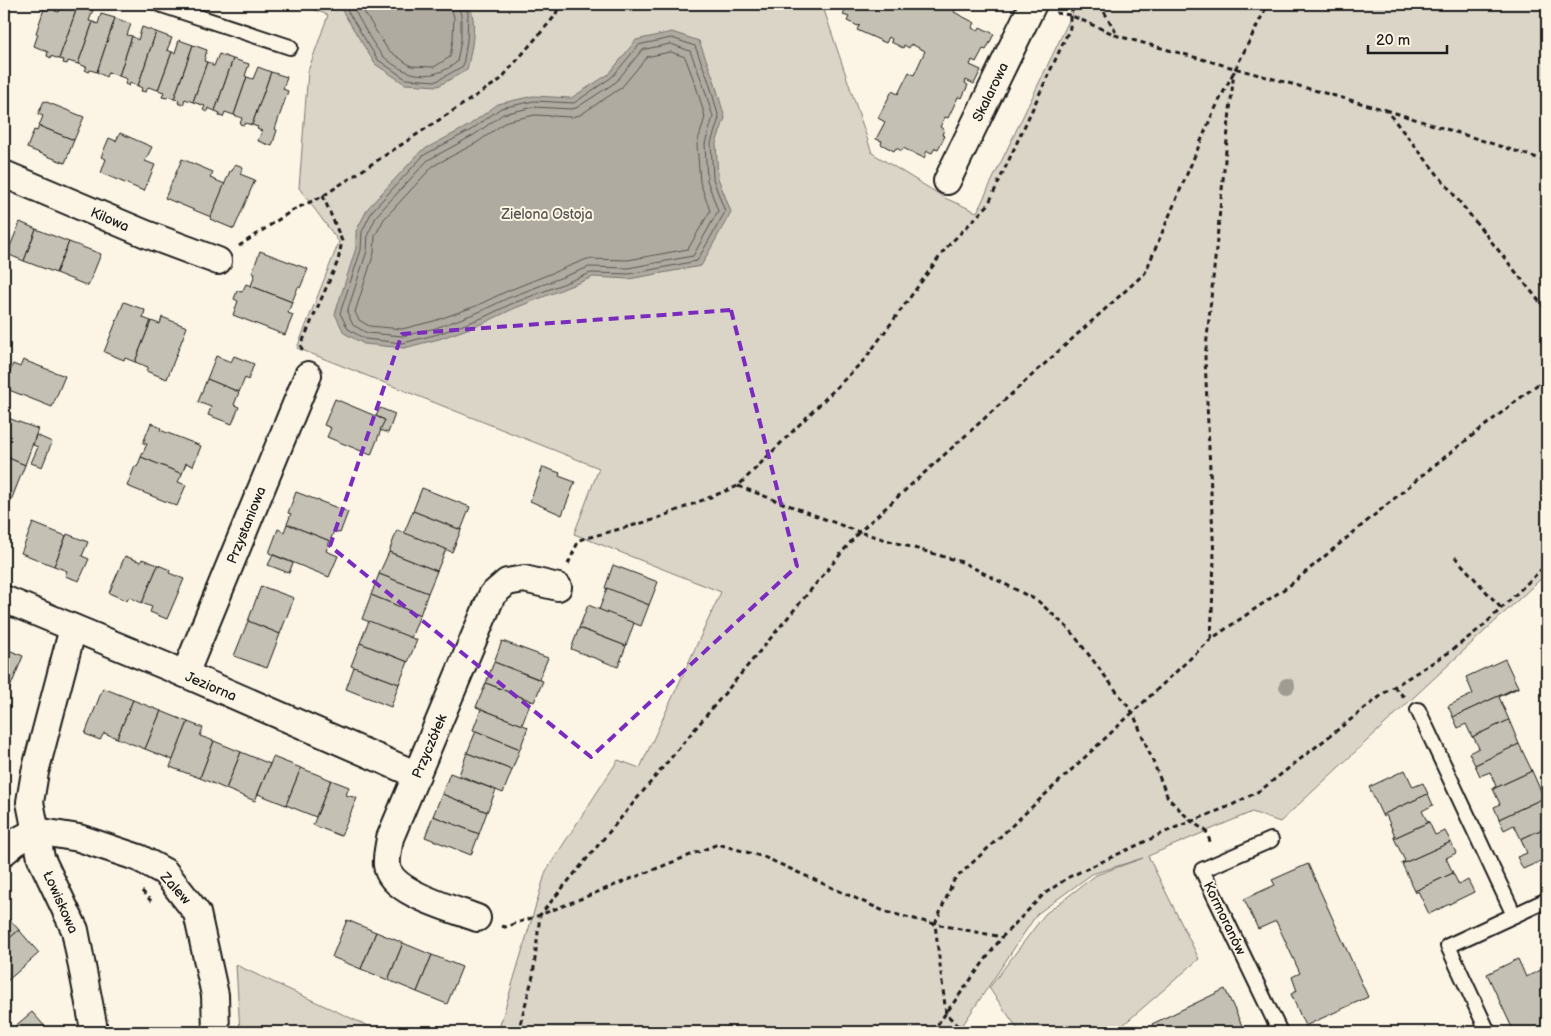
<svg xmlns="http://www.w3.org/2000/svg" width="1551" height="1036" font-family="'Balsamiq Sans',sans-serif">
  <style>
    .green { fill: #dbd5c8; stroke: #7c7872 }
    .water { fill: #b0aba1; stroke: #75726c }
    .lines { fill: none; stroke-linecap: round; stroke-linejoin: round }
    .shore { stroke: #575551; stroke-width: 1 }
    .building { fill: #c4c0b3; stroke: #1c1c1c }
    .service-casing { stroke: #1c1c1c; stroke-width: 18 }
    .minor-casing { stroke: #1c1c1c; stroke-width: 30 }
    .path { stroke: #1c1c1c; stroke-width: 3; stroke-dasharray: 5 4; stroke-linecap: butt }
    .service { stroke: #fcf5e5; stroke-width: 14 }
    .minor { stroke: #fcf5e5; stroke-width: 26 }
    .tree { fill: #a09c93 }
    .marked { fill: none; stroke: #7b2cbf; stroke-width: 4; stroke-dasharray: 10 6; stroke-linejoin: round }
    .labels { text-anchor: middle; stroke-width: 4; stroke-linejoin: round; paint-order: stroke }
    .street-label { font-size: 14px; fill: #1c1c1c; stroke: #fcf5e5 }
    .park-label { font-size: 14px; fill: #555450; stroke: #fcf5e5 }
  </style>
  <rect width="100%" height="100%" fill="#fcf5e5"/>
  <filter id="ink" filterUnits="userSpaceOnUse"><feTurbulence type="fractalNoise" baseFrequency=".02" numOctaves="2"/><feDisplacementMap in="SourceGraphic" scale="10" xChannelSelector="R" yChannelSelector="G"/><feConvolveMatrix kernelMatrix="1 2 1 2 8 2 1 2 1" color-interpolation-filters="sRGB"/></filter>
  <g filter="url(#ink)">
    <g class="green">
      <path d="M300 4H822L872 153 947 199 977 212 1077 4H1547V573L1280 822 1252 812 1148 856 1199 959 1115 1032H1020L989 988 1045 914 1096 875 1143 858 1092 874 1037 914 958 1032H498L546 871 618 760 640 768 721 592 574 534 599 468 297 348 339 242 299 188 308 71 328 15Z"/>
      <path d="M236 965 381 1032H240Z"/>
    </g>
    <g class="water">
      <path d="M338 4H468C479 22 471 50 467 70L438 86 405 84 375 64Z"/>
      <path d="M672 32 699 41 714 80 725 118 716 143 718 178 731 212 701 266 629 279 593 277 513 309 484 323 439 339 404 348 364 344 344 333 335 314 356 248V231L368 208 421 151 468 126 498 104 533 96 571 98 609 74 636 40Z"/>
    </g>
    <g class="lines">
      <g class="shore">
        <path d="M343 4 378 60 406 79 437 81 463 66 467 40 468 13 464 4"/>
        <path d="M351 4C358 16 374 48 384 57 406 77 433 82 457 62L461 40V15L458 4"/>
        <path d="M359 4 388 50 411 66 434 67 450 57 453 39 454 17 450 4"/>
        <path d="M672 38 695 46 709 82 719 118 711 143 713 179 725 212 697 261 629 274 591 273 511 304 482 318 438 334 403 343 365 339 348 329 340 313 361 250 362 232 372 211 424 155 471 130 501 108 534 101 574 103 612 77 639 45Z"/>
        <path d="M671 44 690 51 703 84 713 117 705 144 707 180 718 211 693 256 628 268 589 267 508 298 479 312 436 328 403 336 367 333 353 325 347 312 367 251 368 234 377 215 428 160 474 135 503 114 534 107 571 109 576 108 616 82 642 50Z"/>
        <path d="M671 52 685 57 696 86 705 117 697 144 700 182 710 211 688 249 628 260 587 259 505 292 476 306 434 321 402 329 369 326 359 320 355 312 374 253 375 236 384 219 433 166 478 142 507 121 535 115 571 117 580 115 621 88 647 57Z"/>
      </g>
    </g>
    <g class="building">
      <path d="M62 4 78 5 59 59 51 56V58L47 56 48 52 34 46 38 34 36 33 45 6 56 9 55 11 59 12Z"/>
      <path d="M848 4H945L956 9 954 12 975 23 972 28 978 31 980 27 994 34 986 50 983 49 976 62 972 60 970 65 981 70 974 84 966 80 965 83 968 85 962 98 958 97 948 118 945 117 940 127 944 129 942 135 945 136 938 149 935 148 932 153 927 151 924 158 903 148 902 151 896 148 894 151 881 144 882 141 876 139 885 122 878 118 892 91 898 94 909 72 914 75 925 51 911 44 909 48 904 45 903 48 891 42 892 39 889 37 886 43 857 30 860 24 858 26 847 21 849 17 843 15Z"/>
      <path d="M78 5 93 10 89 21 93 22 78 64 68 61 67 64 63 63 64 60 59 59Z"/>
      <path d="M101 14 115 18 97 72 90 70 89 72 85 70 87 67 78 64 93 22 98 24Z"/>
      <path d="M115 18 131 24 127 35 132 36 119 76 108 72 106 77 97 72Z"/>
      <path d="M142 27 156 32 138 86 130 83 129 86 125 84 127 79 119 76 132 36 138 40Z"/>
      <path d="M156 32 172 38 167 50 172 52 158 90 148 87 146 92 141 91 142 88 138 86Z"/>
      <path d="M179 40 193 45 174 99 168 96 167 98 162 97 164 92 158 90 172 52 175 53Z"/>
      <path d="M193 45 207 50 204 61 207 62 193 102 185 99 183 105 178 103 179 100 174 99Z"/>
      <path d="M219 54 233 59 215 111 208 108 207 112 203 110 205 106 193 102 207 62 212 64V66H214Z"/>
      <path d="M233 59 249 64 245 76 247 77 234 115 225 112 223 117 219 116 220 113 215 111Z"/>
      <path d="M258 67 271 72 252 125 245 123 244 125 240 124 242 118 234 115 247 77 253 79Z"/>
      <path d="M271 72 287 77 283 89 288 91 275 129 277 130 272 146 258 141 262 131 257 129 258 127 252 125Z"/>
      <path d="M44 101 84 117 74 140 39 126 43 116 38 114Z"/>
      <path d="M39 126 74 140 65 163 27 148 34 130 37 131Z"/>
      <path d="M120 133 152 147 145 161 155 165 144 191 101 173 106 159 101 157 109 138 116 141Z"/>
      <path d="M182 159 213 172 210 178 225 184 211 217 165 198Z"/>
      <path d="M235 164 243 167 240 174 255 180 234 229 210 219 230 171H232Z"/>
      <path d="M20 222 36 229 24 261 7 254Z"/>
      <path d="M36 229 69 242 56 273 24 261Z"/>
      <path d="M69 242 101 254 88 286 56 273Z"/>
      <path d="M260 251 308 269 300 288 298 287 292 302 251 286 255 274 252 273Z"/>
      <path d="M246 284 292 302 288 313 293 315 285 335 233 315 238 301 234 299 237 291 242 292Z"/>
      <path d="M124 302 145 310 143 318 151 321 135 362 125 358 124 360 104 352Z"/>
      <path d="M162 317 187 327 167 379 146 371 148 367 135 362 151 321 160 324Z"/>
      <path d="M216 356 231 362 234 356 254 364 248 380 245 378 239 392 207 379Z"/>
      <path d="M23 360 65 376 52 407 4 388 13 364 20 367Z"/>
      <path d="M207 379 239 392 234 405 239 407 232 424 208 415 211 407 198 402Z"/>
      <path d="M335 399 385 420 371 455 327 437 331 428 324 425Z"/>
      <path d="M380 408 395 414 388 433 380 430 385 420 376 416Z"/>
      <path d="M5 417 38 429 25 465 4 456V421Z"/>
      <path d="M151 423 161 428 160 430 201 446 193 466 186 463 182 474 141 457 147 444 143 443Z"/>
      <path d="M36 435 52 442 42 467 31 463 38 447 33 445Z"/>
      <path d="M4 456 25 465 10 503 4 501Z"/>
      <path d="M141 457 182 474 178 482 186 485 177 506 127 486 135 466 137 467Z"/>
      <path d="M543 467 560 473 559 476 575 482 562 515 530 501Z"/>
      <path d="M422 488 470 507 461 530 413 511Z"/>
      <path d="M296 492 348 512 340 533 334 531 330 541 287 524 291 514 288 513Z"/>
      <path d="M413 511 461 530 452 552 404 533Z"/>
      <path d="M33 523 66 536 54 566 21 553Z"/>
      <path d="M287 524 330 541 326 551 338 556 329 577 269 553 278 529 284 532Z"/>
      <path d="M397 530 446 549 437 571 389 552Z"/>
      <path d="M67 534 88 542 82 556 89 559 79 581 65 576 67 571 54 566Z"/>
      <path d="M389 552 437 571 428 593 379 574Z"/>
      <path d="M273 555 293 563 289 573 268 565Z"/>
      <path d="M125 556 141 562 142 559 158 565 142 603 129 597 127 601 109 593Z"/>
      <path d="M158 565 170 570 169 573 184 579 167 619 150 612 152 607 142 603Z"/>
      <path d="M613 565 658 582 649 605 605 588Z"/>
      <path d="M379 574 428 593 420 615 371 595Z"/>
      <path d="M261 586 294 598 280 634 248 621Z"/>
      <path d="M607 588 649 605 641 626 599 610Z"/>
      <path d="M371 595 420 615 411 638 362 619Z"/>
      <path d="M588 605 634 623 626 646 579 628Z"/>
      <path d="M248 621 280 634 267 668 234 656Z"/>
      <path d="M369 621 417 640 408 662 360 643Z"/>
      <path d="M579 628 626 646 618 667 571 649Z"/>
      <path d="M502 641 548 658 539 679 494 662Z"/>
      <path d="M360 643 408 662 399 684 351 666Z"/>
      <path d="M4 648 23 656 10 688 4 685Z"/>
      <path d="M1505 659 1518 687 1453 717 1448 706 1473 694 1466 677Z"/>
      <path d="M494 662 543 681 534 702 486 683Z"/>
      <path d="M354 667 399 684 391 707 346 689Z"/>
      <path d="M486 683 531 701 522 725 476 707Z"/>
      <path d="M4 685 10 688 4 703Z"/>
      <path d="M1518 687V688L1499 697 1509 720 1472 737 1466 724 1458 728 1453 717Z"/>
      <path d="M103 688 133 700 117 738 104 733 100 740 85 734Z"/>
      <path d="M133 700 161 711 145 749 117 738Z"/>
      <path d="M481 709 528 727 520 749 473 730Z"/>
      <path d="M161 711 188 722 173 760 145 749Z"/>
      <path d="M1509 720 1519 744 1475 765 1469 753 1479 748 1474 738 1472 737Z"/>
      <path d="M188 722 203 728 200 736 214 741 200 778 170 767Z"/>
      <path d="M476 731 520 749 512 770 467 753Z"/>
      <path d="M214 741 241 752 226 789 200 778Z"/>
      <path d="M1519 744 1532 771 1493 789V788L1496 786 1490 772 1480 776 1475 765Z"/>
      <path d="M241 752 270 764 255 801 226 789Z"/>
      <path d="M467 753 512 770 503 793 459 775Z"/>
      <path d="M273 757 301 768 286 805 258 794Z"/>
      <path d="M301 768 331 780 316 817 286 805Z"/>
      <path d="M1405 770 1413 787 1423 783 1428 794 1382 815 1369 787Z"/>
      <path d="M1532 771 1544 798 1499 819 1494 807 1500 804 1493 789Z"/>
      <path d="M450 773 496 790 487 812 442 794Z"/>
      <path d="M331 780 349 787 346 795 357 798 341 836 313 825Z"/>
      <path d="M442 794 487 812 479 834 433 816Z"/>
      <path d="M1428 794 1433 805 1422 811 1427 821 1429 822 1394 838V836H1395L1386 815 1383 817 1382 815Z"/>
      <path d="M1544 798 1547 805V827L1521 839 1514 825 1504 830 1499 819Z"/>
      <path d="M433 816 479 834 471 855 425 837Z"/>
      <path d="M1429 822 1435 835 1445 831 1451 842 1402 864V863L1405 861 1394 838Z"/>
      <path d="M1547 827V858L1523 869 1517 857 1527 853 1521 839Z"/>
      <path d="M1451 842 1456 853 1446 858 1453 873 1415 891 1402 864Z"/>
      <path d="M1308 864 1368 997 1305 1026 1291 994 1297 991 1292 977 1300 973 1276 921 1258 929 1244 899 1275 885 1272 880Z"/>
      <path d="M1453 873 1459 885 1468 880 1474 892 1429 914 1418 891 1416 893 1415 891Z"/>
      <path d="M4 913 19 930 4 943Z"/>
      <path d="M347 920 376 932 361 969 332 957Z"/>
      <path d="M19 930 39 953 6 982 4 979V943Z"/>
      <path d="M376 932 403 943 388 980 361 969Z"/>
      <path d="M403 943 432 955 417 992 388 980Z"/>
      <path d="M432 955 462 967 447 1004 417 992Z"/>
      <path d="M1518 959 1526 977 1547 967V1032H1514L1487 974Z"/>
      <path d="M1225 989 1245 1032H1156L1152 1024Z"/>
      <path d="M32 1012 49 1031 48 1032H8Z"/>
    </g>
    <g class="lines">
      <defs>
        <g id="service">
          <path d="M159 4 290 47"/>
          <path d="M1418 710 1514 915"/>
          <path d="M1271 840 1202 870 1280 1032"/>
          <path d="M1488 1032 1448 946 1547 900"/>
        </g>
        <g id="minor">
          <path d="M4 174 146 234 218 261"/>
          <path d="M947 181 1033 4"/>
          <path d="M4 599 185 674 417 775"/>
          <path d="M73 628 35 772 30 802 41 858 75 930 93 1024 92 1032"/>
          <path d="M185 674 308 375"/>
          <path d="M36 831 79 838 139 858 165 872 197 913 215 995 216 1032"/>
          <path d="M4 852 16 842 36 831"/>
          <path d="M477 918C454 909 389 893 387 865 386 857 389 846 390 838L492 595 507 582 524 579 558 587"/>
        </g>
      </defs>
      <use href="#service" class="service-casing"/>
      <use href="#minor" class="minor-casing"/>
      <g class="path">
        <path d="M1104 4 1102 8 1118 36"/>
        <path d="M1056 13 1070 15 1118 36 1386 110 1547 311"/>
        <path d="M1386 110 1547 161"/>
        <path d="M239 246 293 210 323 196 500 80 555 16 560 4"/>
        <path d="M302 350 301 345 338 261 342 241 323 196"/>
        <path d="M738 486 859 532 1145 273 1212 115 1268 4"/>
        <path d="M1455 557 1501 608"/>
        <path d="M568 564 579 540 653 520 738 486 865 359 946 248 988 205 1070 28V15L1075 4"/>
        <path d="M1211 639 1214 559 1205 358 1234 71"/>
        <path d="M1394 687 1404 697"/>
        <path d="M142 891 151 901"/>
        <path d="M502 926 505 927 540 915 718 844 764 857 886 912 935 924 1002 937"/>
        <path d="M518 1032 533 976 540 915 859 532 962 562 1038 601 1070 630 1133 713 1168 798 1191 821 1206 831 1211 844"/>
        <path d="M932 1032 1002 937 1044 894 1069 877 1172 829 1230 806 1261 790 1387 691 1448 653 1482 627 1547 564"/>
        <path d="M965 1032 946 1014 935 924 954 880 1211 639 1290 585 1431 468 1547 377"/>
      </g>
      <use href="#service" class="service"/>
      <use href="#minor" class="minor"/>
    </g>
    <circle class="tree" cx="1287" cy="686" r="8"/>
  </g>
  <path class="marked" d="M731 310 797 566 591 757 330 546 402 334Z"/>
  <g class="labels">
    <g class="street-label">
      <text transform="translate(990 92) rotate(-64)" y="5">Skalarowa</text>
      <text transform="translate(110 219) rotate(23)" y="5">Kilowa</text>
      <text transform="translate(246 525) rotate(-68)" y="5">Przystaniowa</text>
      <text transform="translate(211 686) rotate(23)" y="5">Jeziorna</text>
      <text transform="translate(429 746) rotate(-67)" y="5">Przyczółek</text>
      <text transform="translate(176 888) rotate(48)" y="5">Zalew</text>
      <text transform="translate(61 902) rotate(66)" y="5">Łowiskowa</text>
      <text transform="translate(1225 918) rotate(64)" y="5">Kormoranów</text>
    </g>
    <g class="park-label">
      <text x="547" y="219">Zielona Ostoja</text>
    </g>
  </g>
  <rect width="1551" height="1036" fill="none" stroke="#fcf5e5" stroke-width="20"/>
  <rect x="10" y="10" width="1531" height="1016" fill="none" stroke="#1c1c1c" stroke-width="2" filter="url(#ink)"/>
  <path d="M1368 45v8h79v-8" fill="none" stroke="#1c1c1c" stroke-width="2.5"/>
  <text x="1376" y="45" font-size="15" fill="#1c1c1c" stroke="#fcf5e5" stroke-width="4" paint-order="stroke">20 m</text>
</svg>
